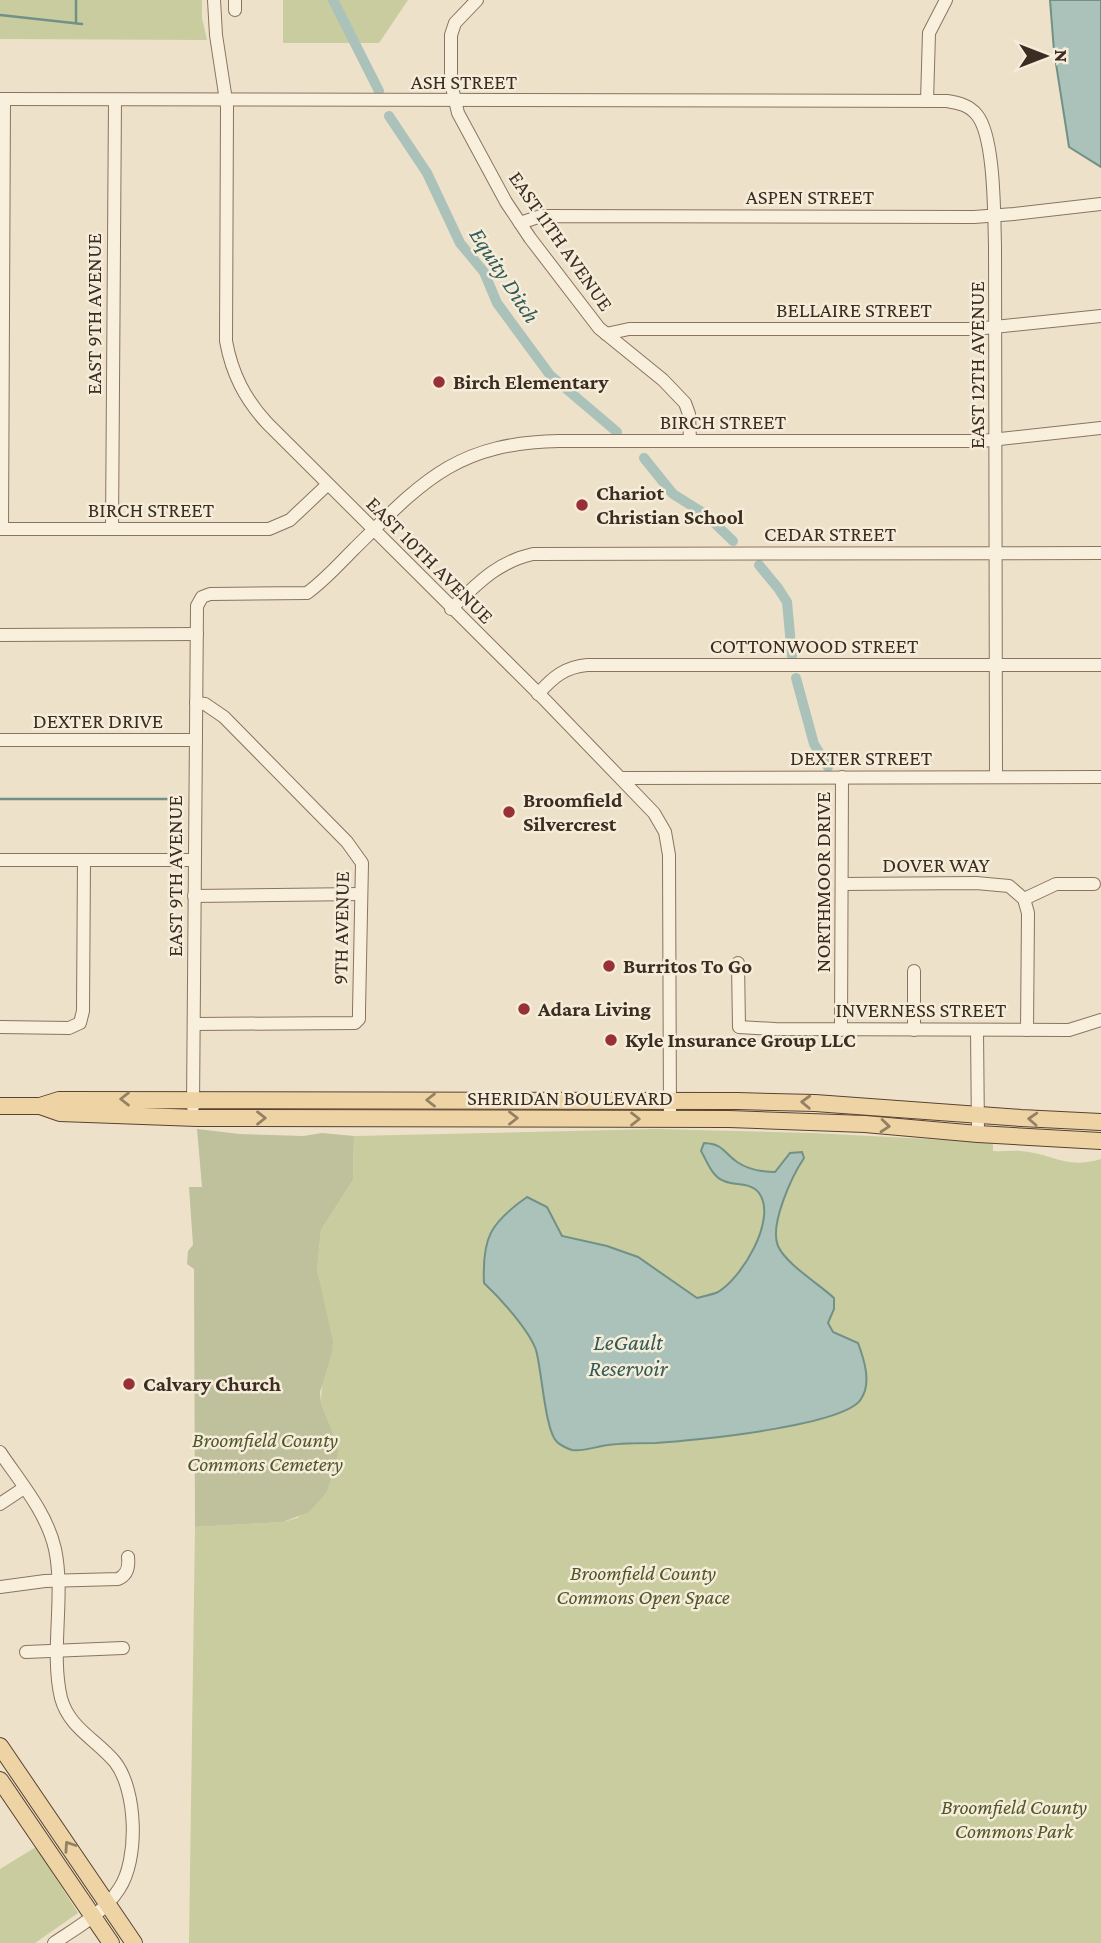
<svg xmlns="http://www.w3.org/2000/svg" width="1101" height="1943" font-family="'Crimson Pro',serif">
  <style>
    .green { fill: #c9cc9e }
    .cemetery { fill: #bfc19c }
    .water { fill: #aac2ba; stroke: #719187; stroke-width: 2 }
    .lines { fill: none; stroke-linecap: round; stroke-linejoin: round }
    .stream { stroke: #719187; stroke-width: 2.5 }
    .canal { stroke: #aac2ba; stroke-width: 10 }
    .minor-casing { stroke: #8a745f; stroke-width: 14 }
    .major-casing { stroke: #584232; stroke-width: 18 }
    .minor { stroke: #f8efdd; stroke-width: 12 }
    .major { stroke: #eed4a4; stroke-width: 16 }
    .oneway { stroke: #948062 }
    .poi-dot { fill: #973136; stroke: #f5ecd9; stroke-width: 2.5 }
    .labels { text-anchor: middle; stroke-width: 5; stroke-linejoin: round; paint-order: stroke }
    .street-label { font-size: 21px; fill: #3b2d21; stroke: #f5ecd9 }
    .poi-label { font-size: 21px; font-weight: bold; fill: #3b2d21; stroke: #f5ecd9; text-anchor: start }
    .park-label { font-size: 21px; font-style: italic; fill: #4d5729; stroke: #f5ecd9 }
    .water-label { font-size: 23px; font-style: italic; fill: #315a56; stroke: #f5ecd9 }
  </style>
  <rect width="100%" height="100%" fill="#eee1ca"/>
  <g class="green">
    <path d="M0 0H202V18L207 40 0 39Z"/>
    <path d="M283 0H408L379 43H283Z"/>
    <path d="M657 1129 813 1133 985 1142 993 1143V1151C1002 1152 1011 1150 1020 1151 1053 1153 1065 1170 1101 1159V1943H189L195 1527 283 1522 297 1518 327 1492 336 1466 335 1438 321 1403 322 1381 332 1353 317 1270 321 1230 353 1180 354 1136Z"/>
    <path d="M36 1847 78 1913 35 1943H0V1869Z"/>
  </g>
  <path class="cemetery" d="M197 1129 240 1134 303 1136 322 1133 354 1136 353 1180 321 1230 317 1270 333 1341 332 1353 320 1392 321 1403 335 1438 338 1451 336 1466 327 1492 309 1512 283 1522 195 1527 194 1269 187 1264 188 1251 193 1245 189 1187H202Z"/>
  <g class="water">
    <path d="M1050 0H1101V167L1069 147 1054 51Z"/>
    <path d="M704 1143C724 1144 723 1152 737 1162 749 1170 761 1172 775 1172L790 1153 802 1152 804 1158C792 1176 769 1225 778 1246 786 1264 819 1284 834 1298V1309L828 1323 833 1332 858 1343C864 1359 872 1383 861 1399 845 1426 691 1441 656 1443 640 1443 624 1443 608 1445 598 1446 582 1452 572 1450 568 1449 560 1445 557 1442 545 1431 542 1371 536 1350 529 1330 500 1298 484 1283 482 1238 490 1223 527 1197L547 1207 562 1236 607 1246 638 1257 697 1298C703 1296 712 1295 718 1292 741 1279 778 1219 759 1193 751 1182 735 1186 724 1181 712 1177 707 1161 701 1151Z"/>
  </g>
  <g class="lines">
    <g class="stream">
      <path d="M76 0V23"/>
      <path d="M0 15 82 24"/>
      <path d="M0 799H183"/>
    </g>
    <g class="canal">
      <path d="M333 0 379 91"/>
      <path d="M389 116 427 173 460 243 484 272 497 303 550 375 617 432"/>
      <path d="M644 458 673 494 705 514 733 541"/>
      <path d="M759 565 778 588 787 602 792 656"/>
      <path d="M796 678 814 744 828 767"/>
    </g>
    <defs>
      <g id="minor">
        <path d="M214 0 216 35 227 107 226 341C232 374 245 399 267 423L545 700 654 813 665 832 669 855 670 1119"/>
        <path d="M235 0V10"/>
        <path d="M477 0 455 23 451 35V83L458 113 506 202 530 238 599 328 663 380 685 403 689 414 690 441"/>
        <path d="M0 99 947 101C959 103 969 105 977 115 995 137 994 216 995 245L996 777"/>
        <path d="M927 101 929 33 946 0"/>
        <path d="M520 223 541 216 974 217 1014 214 1101 204"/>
        <path d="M606 334 629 329H975L1101 316"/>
        <path d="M0 529H269L290 520 327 485"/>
        <path d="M2 529 4 99"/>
        <path d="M112 529 115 100"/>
        <path d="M451 609C477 584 497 562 533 554L1101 553"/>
        <path d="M0 635 197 634"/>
        <path d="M538 694C553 677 565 667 587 665H1101"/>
        <path d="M0 740H196"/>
        <path d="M621 778 1101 777"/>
        <path d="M0 860H194"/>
        <path d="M842 884 976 883 1009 886 1024 899 1028 913 1027 1030"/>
        <path d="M194 896 361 894"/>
        <path d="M1024 899 1056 884H1094"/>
        <path d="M738 963 739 1027 775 1029 1069 1030 1101 1020"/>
        <path d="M194 1024 355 1023 359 1019V1011L362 863 347 842 224 717 205 704 196 703"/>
        <path d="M0 1027 69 1028 80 1023 83 1011 84 860"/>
        <path d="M841 1030 842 777"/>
        <path d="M914 1030V971"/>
        <path d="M977 1030 978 1134"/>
        <path d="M193 1107 197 606 202 597 210 594 307 593C324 581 339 564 354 549 423 481 456 443 559 441H982L1101 428"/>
        <path d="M0 1452C20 1482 47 1513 55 1549 65 1596 50 1652 61 1698 69 1728 97 1740 115 1762 137 1790 139 1860 119 1889 104 1913 76 1928 54 1943"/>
        <path d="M0 1504 24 1488"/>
        <path d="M0 1587 45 1581 118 1579C128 1575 129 1566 128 1557"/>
        <path d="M26 1652 123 1648"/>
      </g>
      <g id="major">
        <path d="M0 1106H40L59 1100 737 1101 815 1103 1021 1118 1101 1122"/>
        <path d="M40 1106 60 1113 197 1118 729 1119 865 1124 978 1134 1101 1141"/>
        <path d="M0 1746 134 1943"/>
        <path d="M0 1780 111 1943"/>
      </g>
    </defs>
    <use href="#minor" class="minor-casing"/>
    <use href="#major" class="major-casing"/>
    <use href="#minor" class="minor"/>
    <use href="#major" class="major"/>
  </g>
  <defs><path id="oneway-chevron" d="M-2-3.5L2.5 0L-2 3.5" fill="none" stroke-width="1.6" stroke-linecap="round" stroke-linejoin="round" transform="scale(1.75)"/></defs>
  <g class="oneway">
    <use href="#oneway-chevron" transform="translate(125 1099) rotate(180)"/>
    <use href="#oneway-chevron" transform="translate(431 1100) rotate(-180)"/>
    <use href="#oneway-chevron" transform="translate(806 1102) rotate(-178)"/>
    <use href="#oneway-chevron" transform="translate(261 1118)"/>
    <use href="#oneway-chevron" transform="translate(513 1118)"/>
    <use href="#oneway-chevron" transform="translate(635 1119)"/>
    <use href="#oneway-chevron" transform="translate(1033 1119) rotate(-177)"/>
    <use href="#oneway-chevron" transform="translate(885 1126) rotate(5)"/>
    <use href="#oneway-chevron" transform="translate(69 1846) rotate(-124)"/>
  </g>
  <g class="poi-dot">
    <circle cx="439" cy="382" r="7"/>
    <circle cx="582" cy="505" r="7"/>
    <circle cx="509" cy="812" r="7"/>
    <circle cx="609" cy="966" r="7"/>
    <circle cx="524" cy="1009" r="7"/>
    <circle cx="611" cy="1040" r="7"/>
    <circle cx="129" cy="1384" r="7"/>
  </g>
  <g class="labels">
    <g class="street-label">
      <text x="464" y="89">ASH STREET</text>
      <text x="810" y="204">ASPEN STREET</text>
      <text transform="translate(561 241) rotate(55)" y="7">EAST 11TH AVENUE</text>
      <text x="854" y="317">BELLAIRE STREET</text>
      <text transform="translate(94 314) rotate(-90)" y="7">EAST 9TH AVENUE</text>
      <text transform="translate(977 365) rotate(-90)" y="7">EAST 12TH AVENUE</text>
      <text x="723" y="429">BIRCH STREET</text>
      <text x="151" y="517">BIRCH STREET</text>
      <text x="830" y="541">CEDAR STREET</text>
      <text transform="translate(430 560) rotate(45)" y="7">EAST 10TH AVENUE</text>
      <text x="814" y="653">COTTONWOOD STREET</text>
      <text x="98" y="728">DEXTER DRIVE</text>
      <text x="861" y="765">DEXTER STREET</text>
      <text x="936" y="872">DOVER WAY</text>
      <text transform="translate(175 876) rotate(-90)" y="7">EAST 9TH AVENUE</text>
      <text transform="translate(823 882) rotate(-90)" y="7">NORTHMOOR DRIVE</text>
      <text transform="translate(341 928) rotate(-89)" y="7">9TH AVENUE</text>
      <text x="921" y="1017">INVERNESS STREET</text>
      <text x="570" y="1105">SHERIDAN BOULEVARD</text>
    </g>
    <g class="poi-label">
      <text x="453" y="389">Birch Elementary</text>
      <text x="596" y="500">Chariot<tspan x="596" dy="24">Christian School</tspan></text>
      <text x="523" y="807">Broomfield<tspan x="523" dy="24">Silvercrest</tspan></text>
      <text x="623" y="973">Burritos To Go</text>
      <text x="538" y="1016">Adara Living</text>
      <text x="625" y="1047">Kyle Insurance Group LLC</text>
      <text x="143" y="1391">Calvary Church</text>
    </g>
    <g class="park-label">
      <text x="265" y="1447">Broomfield County<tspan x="265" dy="24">Commons Cemetery</tspan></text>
      <text x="643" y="1580">Broomfield County<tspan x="643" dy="24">Commons Open Space</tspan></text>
      <text x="1014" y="1814">Broomfield County<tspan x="1014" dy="24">Commons Park</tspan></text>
    </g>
    <g class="water-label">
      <text transform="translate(505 275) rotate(57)" y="8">Equity Ditch</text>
      <text x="628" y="1350">LeGault<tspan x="628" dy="26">Reservoir</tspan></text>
    </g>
  </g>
  <g transform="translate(1045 56) rotate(90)" stroke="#f5ecd9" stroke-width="5" paint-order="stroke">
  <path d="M0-5L12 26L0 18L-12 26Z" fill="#3b2d21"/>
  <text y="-10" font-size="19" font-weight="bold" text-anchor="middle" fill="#3b2d21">N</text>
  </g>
</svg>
